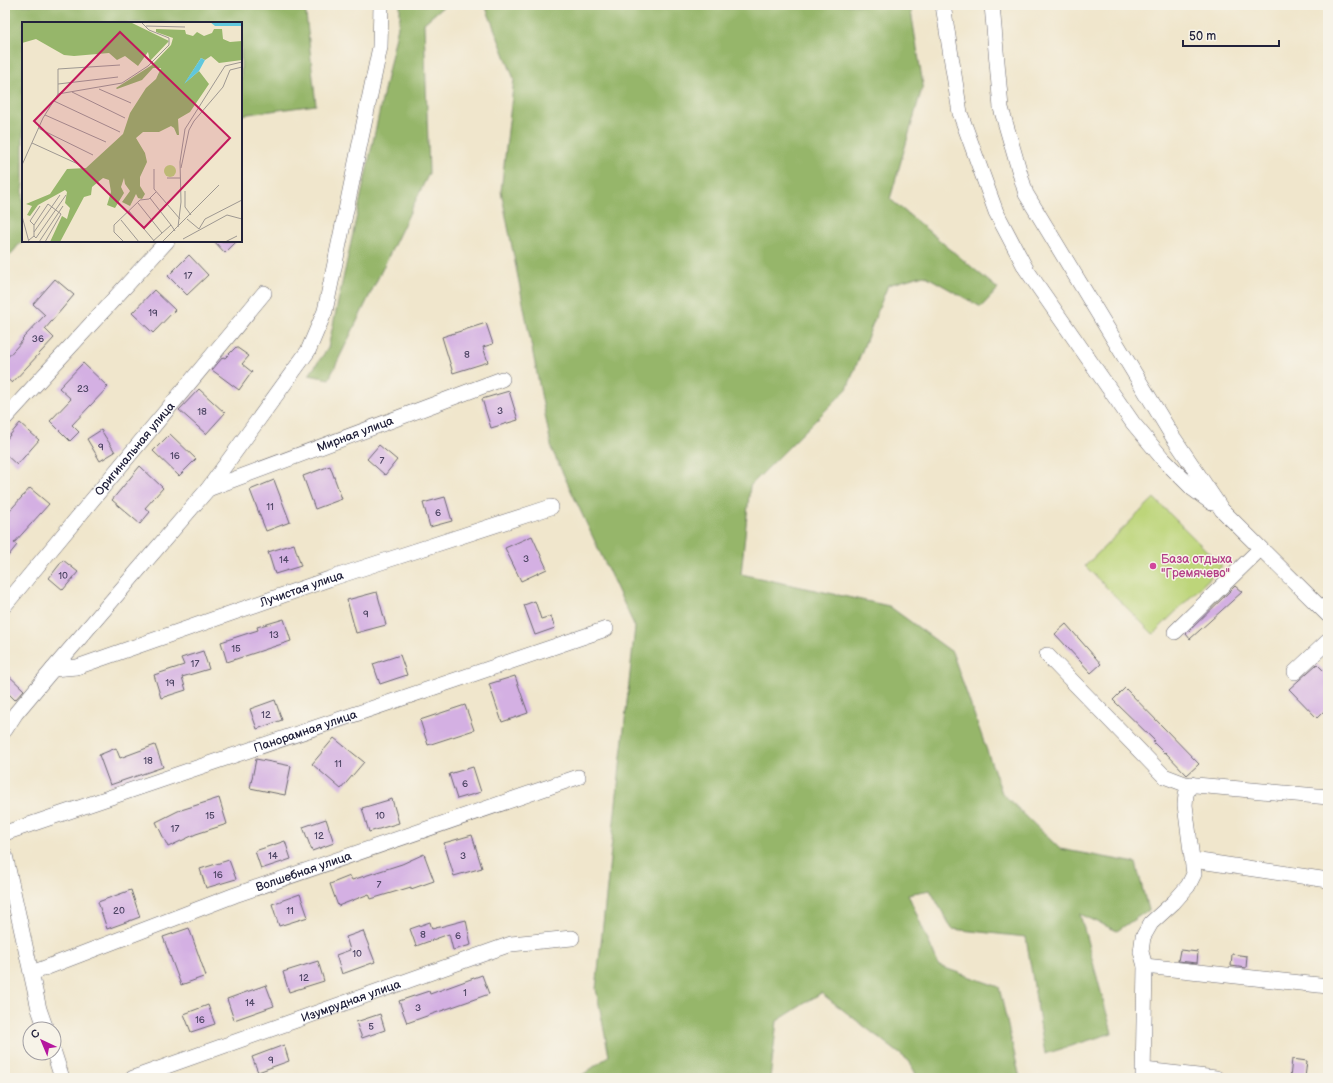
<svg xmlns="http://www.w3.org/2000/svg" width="1333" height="1083" font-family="'Balsamiq Sans',sans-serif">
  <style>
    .green { fill: #bdd57a; stroke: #707c5a }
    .forest { fill: #96b66a; stroke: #5c6c52 }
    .building { fill: #d4b0e3 }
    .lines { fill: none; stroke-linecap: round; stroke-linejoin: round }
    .minor-casing { stroke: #6a676e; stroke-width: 16 }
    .minor { stroke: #fff; stroke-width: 15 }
    .hotel-dot { fill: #d1479c; stroke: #f7f3e8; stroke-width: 1.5 }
    .labels { text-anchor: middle; stroke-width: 3; stroke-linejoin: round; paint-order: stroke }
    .number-label { font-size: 10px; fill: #4e4665 }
    .street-label { font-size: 12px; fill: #22223b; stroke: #f7f3e8 }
    .hotel-label { font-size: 12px; fill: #b23c85; stroke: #f7f3e8; text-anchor: start }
    .inset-road { fill: none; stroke: #9e9892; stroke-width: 1 }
    .view { fill: #c2185b; fill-opacity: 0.15; stroke: #c2185b; stroke-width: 2 }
    .inset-edge { fill: none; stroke: #22223b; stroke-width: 2 }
  </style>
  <rect width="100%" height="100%" fill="#f7f3e8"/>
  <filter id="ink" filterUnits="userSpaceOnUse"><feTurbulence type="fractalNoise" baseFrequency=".025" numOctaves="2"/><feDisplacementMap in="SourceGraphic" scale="8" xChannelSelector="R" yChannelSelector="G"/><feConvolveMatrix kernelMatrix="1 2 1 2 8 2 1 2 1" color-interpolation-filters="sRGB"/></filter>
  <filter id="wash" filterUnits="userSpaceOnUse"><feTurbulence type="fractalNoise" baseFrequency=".012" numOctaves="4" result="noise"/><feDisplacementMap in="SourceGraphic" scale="16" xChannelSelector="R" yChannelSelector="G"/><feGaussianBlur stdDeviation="0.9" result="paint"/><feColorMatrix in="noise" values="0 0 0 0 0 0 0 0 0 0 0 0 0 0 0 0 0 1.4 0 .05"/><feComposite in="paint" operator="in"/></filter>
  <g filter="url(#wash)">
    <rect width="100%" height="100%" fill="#f0e6cc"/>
    <path class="green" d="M1154 498 1222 566 1153 634 1085 566Z"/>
    <g class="forest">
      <path d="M5 5H305L316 105 241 115V23H23V240L5 261Z"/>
      <path d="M400 5H445L424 23 429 173 329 379 309 375 328 348 400 17Z"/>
      <path d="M485 5H910L923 85 890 199 998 289 981 307 924 275 888 285 847 389 750 486 741 574 889 606 952 652 1002 793 1060 849 1136 863 1148 910 1117 931 1080 914 1112 1033 1045 1054 1026 937 952 929 930 890 908 894 939 966 999 987 1020 1078H918L909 1061 821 993 777 1021 770 1078H578L609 1056 596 989 635 627 552 450 501 191 514 79Z"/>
    </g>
    <g id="blocks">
      <g class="building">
        <path d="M214 241H237L225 253Z"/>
        <path d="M189 255 208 275 187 295 168 276Z"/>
        <path d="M55 279 74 295 45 329 54 338 12 383 5 377V360L23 340 22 339 45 315 33 304Z"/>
        <path d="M154 290 175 310 153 333 132 313Z"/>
        <path d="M486 323 493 344 483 347 488 362 453 373 442 337Z"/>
        <path d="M236 347 249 356 242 364 252 372 239 390 212 370 223 357 225 358Z"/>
        <path d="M83 363 108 387 72 425 79 432 70 441 50 421 71 399 59 388Z"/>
        <path d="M199 389 225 413 206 434 179 410Z"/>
        <path d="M509 391 518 420 491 428 482 399Z"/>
        <path d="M20 423 39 440 17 465 5 454V441Z"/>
        <path d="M101 430 115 452 100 461 87 439Z"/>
        <path d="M170 434 196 459 179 476 153 451Z"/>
        <path d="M379 445 397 460 385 475 367 459Z"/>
        <path d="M140 466 163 488 145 508 150 512 140 524 112 500Z"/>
        <path d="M330 466 342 499 315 509 303 476Z"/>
        <path d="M274 480 290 522 266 531 250 490Z"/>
        <path d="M30 488 49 504 14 543 17 545 5 560V516Z"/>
        <path d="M445 497 452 521 430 527 423 503Z"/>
        <path d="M532 536 547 569 521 581 505 548Z"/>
        <path d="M294 544 301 566 275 574 268 552Z"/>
        <path d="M63 560 78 572 63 590 49 578Z"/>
        <path d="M1235 586 1242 592 1190 639 1186 634Z"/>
        <path d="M377 592 386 625 356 633 347 600Z"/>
        <path d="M535 601 541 619 551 616 555 628 535 635 524 605Z"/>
        <path d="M284 619 291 641 227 662 221 642 258 630 257 627Z"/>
        <path d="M1066 624 1101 664 1091 673 1055 634Z"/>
        <path d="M203 651 209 669 182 677 186 690 161 698 154 675 184 665 181 658Z"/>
        <path d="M400 655 407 675 380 684 373 664Z"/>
        <path d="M1317 664 1328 675V707L1317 718 1289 689Z"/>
        <path d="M5 672 24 690 15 700 5 690Z"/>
        <path d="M515 676 528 713 502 722 489 684Z"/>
        <path d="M1125 688 1199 764 1187 775 1165 752 1164 753 1153 742 1155 741 1113 700Z"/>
        <path d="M275 700 282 720 257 729 250 709Z"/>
        <path d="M465 705 474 730 428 745 420 720Z"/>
        <path d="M334 738 364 762 341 789 312 764Z"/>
        <path d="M155 745 163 767 110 785 99 755 116 748 120 758Z"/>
        <path d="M256 759 291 766 285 795 250 788Z"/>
        <path d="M473 767 481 792 457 799 449 774Z"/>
        <path d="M219 798 227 824 196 834 168 847 156 822 178 811Z"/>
        <path d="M392 799 399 823 369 832 362 808Z"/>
        <path d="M326 819 334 843 312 851 303 827Z"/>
        <path d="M472 835 482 868 454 876 444 843Z"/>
        <path d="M285 841 291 859 261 869 255 851Z"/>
        <path d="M424 854 434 881 411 889V887L371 899 369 894 338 906 330 884 350 876 352 880 402 864Z"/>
        <path d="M229 860 236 879 206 888 200 869Z"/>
        <path d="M131 890 140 917 107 929 98 902Z"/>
        <path d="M300 894 308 917 279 926 272 904Z"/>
        <path d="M466 920 471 945 453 950 449 934 416 946 410 929 430 922 432 929Z"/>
        <path d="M189 928 206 976 181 985 163 937Z"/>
        <path d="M363 931 375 962 342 974 336 955 350 950 346 937Z"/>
        <path d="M1180 950 1198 952 1197 963 1178 961Z"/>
        <path d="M1232 954 1247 956 1246 968 1231 966Z"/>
        <path d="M318 961 324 981 289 992 283 972Z"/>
        <path d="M482 975 489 994 407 1023 399 1001 429 991 430 994Z"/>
        <path d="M266 985 274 1006 234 1020 227 999Z"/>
        <path d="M208 1005 215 1024 191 1032 184 1014Z"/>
        <path d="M380 1014 385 1030 362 1038 356 1022Z"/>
        <path d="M284 1045 289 1061 258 1072 252 1057Z"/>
        <path d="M1292 1059 1307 1061 1305 1078H1290Z"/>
      </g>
    </g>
  </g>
  <g filter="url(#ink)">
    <use href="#blocks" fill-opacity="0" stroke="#6a676e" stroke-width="1"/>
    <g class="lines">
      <defs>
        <g id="minor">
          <path d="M943 5 960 113 996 212 1026 269 1133 423 1163 459 1193 489 1212 503"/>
          <path d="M992 5 1001 108 1026 194 1173 437 1222 510 1328 615"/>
          <path d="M5 418 167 241"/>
          <path id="s1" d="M208 489 502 379"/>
          <path id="s2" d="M5 605 264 293"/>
          <path d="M1175 632 1260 549"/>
          <path d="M1047 655 1164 776 1185 784 1328 797"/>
          <path id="s3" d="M53 669 77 667 329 579 551 507"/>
          <path d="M1295 672 1328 641"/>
          <path d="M5 730 16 713 53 669 208 489 308 351 325 311 380 47 381 5"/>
          <path id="s4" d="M5 833 606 629"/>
          <path d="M5 855 39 1009 46 1029"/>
          <path d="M1193 860 1328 880"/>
          <path d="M1145 966 1328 986"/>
          <path id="s5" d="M32 973 235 895 578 777"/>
          <path d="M54 1053 62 1078"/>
          <path d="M1144 1070 1216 1078"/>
          <path id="s6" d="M133 1078 511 944 572 938"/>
          <path d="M1143 1078 1145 966 1141 952 1143 937 1151 923 1174 902 1188 886 1194 874 1185 805 1186 794 1191 784"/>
        </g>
      </defs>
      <use href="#minor" class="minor-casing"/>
      <use href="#minor" class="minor"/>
    </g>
  </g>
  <circle class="hotel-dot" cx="1153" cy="566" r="4"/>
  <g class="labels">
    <g class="number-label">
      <text x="188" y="279">17</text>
      <text x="153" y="316">19</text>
      <text x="38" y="342">36</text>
      <text x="467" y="358">8</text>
      <text x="83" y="392">23</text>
      <text x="500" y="414">3</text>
      <text x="202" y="415">18</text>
      <text x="101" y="450">9</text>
      <text x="175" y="459">16</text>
      <text x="382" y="464">7</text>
      <text x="270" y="510">11</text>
      <text x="438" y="516">6</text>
      <text x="526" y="562">3</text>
      <text x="284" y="563">14</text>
      <text x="63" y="579">10</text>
      <text x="366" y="617">9</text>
      <text x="274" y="638">13</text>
      <text x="236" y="652">15</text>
      <text x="195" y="667">17</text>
      <text x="170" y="686">19</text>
      <text x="266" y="718">12</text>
      <text x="148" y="764">18</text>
      <text x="338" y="767">11</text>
      <text x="465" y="787">6</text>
      <text x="210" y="819">15</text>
      <text x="380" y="819">10</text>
      <text x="175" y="832">17</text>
      <text x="319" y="839">12</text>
      <text x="273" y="859">14</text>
      <text x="463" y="859">3</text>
      <text x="218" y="878">16</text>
      <text x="379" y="888">7</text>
      <text x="119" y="914">20</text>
      <text x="290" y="914">11</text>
      <text x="423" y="938">8</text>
      <text x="458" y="939">6</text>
      <text x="357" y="957">10</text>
      <text x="304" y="981">12</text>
      <text x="465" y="996">1</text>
      <text x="250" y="1006">14</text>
      <text x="418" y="1011">3</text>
      <text x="200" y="1023">16</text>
      <text x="371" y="1030">5</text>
      <text x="271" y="1063">9</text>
    </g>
    <g class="street-label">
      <text dy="4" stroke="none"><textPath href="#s1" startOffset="157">Мирная улица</textPath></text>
      <text dy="4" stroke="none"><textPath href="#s2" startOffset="203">Оригинальная улица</textPath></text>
      <text dy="4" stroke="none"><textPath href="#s3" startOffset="262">Лучистая улица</textPath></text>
      <text dy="4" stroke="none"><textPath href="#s4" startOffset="317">Панорамная улица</textPath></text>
      <text dy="4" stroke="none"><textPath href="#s5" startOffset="290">Волшебная улица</textPath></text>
      <text dy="4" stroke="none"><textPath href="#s6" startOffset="231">Изумрудная улица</textPath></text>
    </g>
    <g class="hotel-label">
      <text x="1161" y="563">База отдыха<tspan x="1161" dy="14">"Гремячево"</tspan></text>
    </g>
  </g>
  <g transform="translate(22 22)">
    <rect width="220" height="220" fill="#f0e6cc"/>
    <path d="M142 149a6 6 0 1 1 12 0a6 6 0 1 1-12 0Z" fill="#bdd57a"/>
    <path d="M0 0H108L147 19 128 39 126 30 116 44 103 34 95 38 87 31 52 34 42 33 14 17 0 21ZM134 7 163 8 164 12 171 14 175 10 182 14 190 11 192 7H200L201 17 208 20 220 19V38L197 41 189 34 183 38 179 36 163 61 177 49 187 62 168 90 156 97 157 113H155L152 106 149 104 137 110H121L114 116 123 131 125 140 118 155V164L123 172 120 177 116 176 114 172 108 184 100 180 108 169 103 162 102 156 99 165 102 171 93 186 85 183 89 170 87 158 81 156 70 165 69 173 62 175 38 220H28L40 194 45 197 48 186 43 181 45 170 43 168 16 183 8 194 5 193 10 184 4 182 28 172 45 147 64 146 101 112 108 91 124 66 134 57 139 46H131L120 58 95 67 94 66 130 43 149 23 151 16 134 10Z" fill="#96b66a"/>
    <path d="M188 0H220V4H193ZM179 36 183 38 177 49 162 62Z" fill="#60c7dc"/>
    <path class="inset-road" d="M124 4 163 5M36 62 96 55M77 67 109 81M50 70 103 96M36 72V47L98 43M32 79 98 110M23 93 84 120M16 106 71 133M10 121 56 142M0 143 21 96 36 72 100 61 126 44 147 23V16L127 8 119 0M159 146 167 108 172 99 201 65 208 48 220 45M132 147V167L158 197M145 156H158M163 169V185L169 193M128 176 149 203M116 181 140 211M107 189 133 220M0 194 7 220M165 197 177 207 183 197 220 178M99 198 117 220M12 203 8 199 18 184M156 205 159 180 158 140 163 107 203 44 220 40M12 210 38 173M12 214V203L26 182 39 192 23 220M161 217 205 193 220 197M7 218 12 214 14 216 44 173M17 220 41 184M102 220 92 210V203L118 178 127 177 134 170M130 220 149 203 153 209M140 220 197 163M203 220 215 214"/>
    <path class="view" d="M98 10 208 116 122 206 12 99Z"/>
    <rect width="220" height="220" class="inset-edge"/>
  </g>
  <rect width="1333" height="1083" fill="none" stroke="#f7f3e8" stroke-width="20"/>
  <g transform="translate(42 1041) rotate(316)"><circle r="19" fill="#f7f3e8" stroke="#a29fa3"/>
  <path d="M0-3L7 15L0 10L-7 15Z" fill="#b5179e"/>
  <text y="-6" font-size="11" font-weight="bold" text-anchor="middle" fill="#22223b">С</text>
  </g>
  <path d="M1183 40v6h96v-6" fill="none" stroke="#22223b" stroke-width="2"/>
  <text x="1189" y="40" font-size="12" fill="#22223b" stroke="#f7f3e8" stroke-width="3" paint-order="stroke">50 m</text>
</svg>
